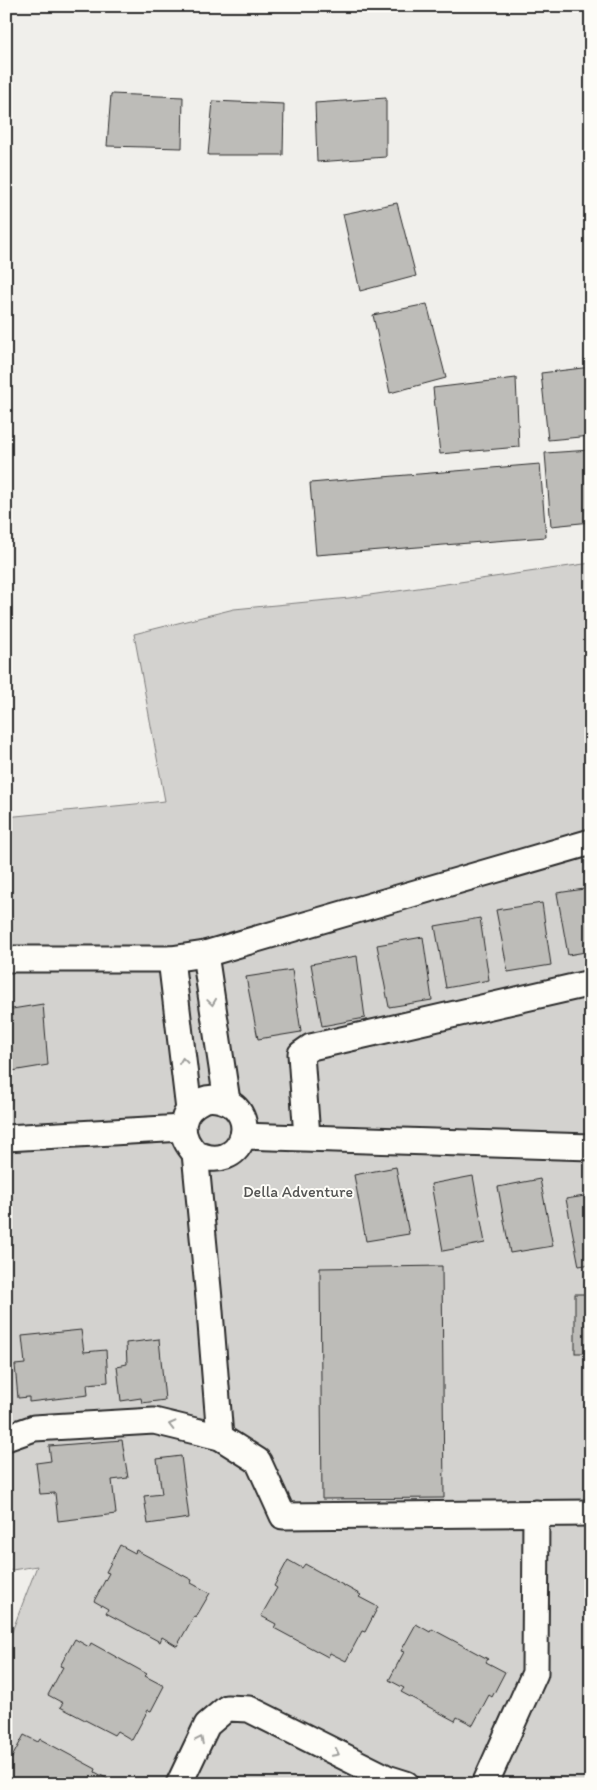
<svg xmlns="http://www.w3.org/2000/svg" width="597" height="1790" font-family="Itim,sans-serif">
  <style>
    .green { fill: #d3d2cf; stroke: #7f7e7d }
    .building { fill: #bdbcb8; stroke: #2b2b2b }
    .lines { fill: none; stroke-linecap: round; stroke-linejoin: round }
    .minor-casing { stroke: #2b2b2b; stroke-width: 29 }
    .minor { stroke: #fdfcf7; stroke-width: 25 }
    .oneway { stroke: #9e9e9b }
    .labels { text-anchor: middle; stroke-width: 4; stroke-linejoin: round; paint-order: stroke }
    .park-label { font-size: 16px; fill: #555554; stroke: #fdfcf7 }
  </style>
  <rect width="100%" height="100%" fill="#f0efeb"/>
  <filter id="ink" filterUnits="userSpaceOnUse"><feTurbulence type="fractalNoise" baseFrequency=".02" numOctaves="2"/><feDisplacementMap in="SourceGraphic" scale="10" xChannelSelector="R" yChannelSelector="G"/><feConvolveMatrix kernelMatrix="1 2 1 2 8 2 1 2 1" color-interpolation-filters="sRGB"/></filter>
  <g filter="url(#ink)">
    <path class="green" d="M591 563V1784H6V1647L37 1566 6 1571V817L165 801 134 634 234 609 349 598Z"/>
    <g class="building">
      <path d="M111 94 183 97 182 148 107 146Z"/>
      <path d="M386 98V157L317 162 315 103Z"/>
      <path d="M213 101 284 104 283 155H208Z"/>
      <path d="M397 203 416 276 360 291 343 214Z"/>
      <path d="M427 304 446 378 390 393 373 315Z"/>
      <path d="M591 367V436L548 440 541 373Z"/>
      <path d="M516 378 519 447 440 454 433 388Z"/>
      <path d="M591 450V522L551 526 545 453Z"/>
      <path d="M540 464 546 537 316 555 310 483Z"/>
      <path d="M591 888V951L568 955 557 893Z"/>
      <path d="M542 903 551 965 508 972 496 910Z"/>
      <path d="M480 918 489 980 446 988 435 926Z"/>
      <path d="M423 937 432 1000 389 1007 377 945Z"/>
      <path d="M357 956 365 1018 322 1026 311 964Z"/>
      <path d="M292 970 301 1032 258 1039 246 977Z"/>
      <path d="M43 1004 48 1065 6 1072V1010Z"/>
      <path d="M396 1167 409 1234 366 1241 354 1175Z"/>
      <path d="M473 1176 485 1243 443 1251 431 1184Z"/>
      <path d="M540 1179 553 1246 510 1253 498 1187Z"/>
      <path d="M591 1195V1264L579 1266 566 1199Z"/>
      <path d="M442 1266 444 1498 322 1499 320 1268Z"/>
      <rect x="575" y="1294" width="16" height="59"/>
      <path d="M81 1330 84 1352 106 1350 108 1382 87 1384 88 1395 29 1402V1397L18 1398 15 1365 25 1364 22 1336Z"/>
      <path d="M159 1339 165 1400 142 1403 141 1398 121 1401 117 1366 127 1364 126 1343Z"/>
      <path d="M122 1440 128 1478 112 1480 116 1514 58 1521 55 1493 40 1494 36 1463 51 1461 49 1446Z"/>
      <path d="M181 1456 189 1518 148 1524 144 1496 162 1494 157 1459Z"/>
      <path d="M120 1545 135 1553 136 1550 192 1580 191 1583 210 1593 196 1617 194 1616 177 1646 162 1637 160 1642 106 1613 108 1609 94 1601 109 1573 106 1572Z"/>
      <path d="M288 1560 302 1568 305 1564 361 1595 359 1597 378 1607 365 1632 362 1631 346 1661 330 1653 328 1657 274 1628 276 1624 261 1616 277 1588 274 1586Z"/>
      <path d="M416 1624 430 1632 432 1629 488 1659 486 1662 505 1672 492 1697 489 1695 473 1725 457 1717 455 1721 401 1692 404 1688 389 1680 404 1652 401 1651Z"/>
      <path d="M75 1639 89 1647 91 1643 147 1674 145 1676 164 1686 151 1711 148 1710 132 1740 117 1731 114 1735 60 1707 63 1703 48 1695 63 1667 60 1666Z"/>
      <path d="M24 1735 38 1742 40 1739 96 1769 95 1772 113 1782 112 1784H6V1774L12 1763 10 1761Z"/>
    </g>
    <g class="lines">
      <defs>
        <g id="minor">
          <path d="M205 954 227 1101"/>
          <path d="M6 959H171L205 954 591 842"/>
          <path d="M171 959 189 1110"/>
          <path d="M243 1136 591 1147"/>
          <path d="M307 1137 301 1054 311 1047 591 983"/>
          <path d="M6 1138 183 1128"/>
          <path d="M195 1153C243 1177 263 1111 221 1100 215 1098 208 1098 203 1100 178 1112 178 1135 195 1153L209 1299 220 1437"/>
          <path d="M6 1438 34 1428 154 1421 220 1437 258 1461 283 1516 591 1513"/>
          <path d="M179 1784 207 1725 227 1708 249 1709 387 1778 406 1784"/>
          <path d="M485 1784 535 1673 536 1513"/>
        </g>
      </defs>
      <use href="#minor" class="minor-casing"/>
      <use href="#minor" class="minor"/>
    </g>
    <defs><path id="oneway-chevron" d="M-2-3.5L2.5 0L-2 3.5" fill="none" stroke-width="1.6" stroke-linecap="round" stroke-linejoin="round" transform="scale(1.25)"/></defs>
    <g class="oneway">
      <use href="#oneway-chevron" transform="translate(212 1002) rotate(82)"/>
      <use href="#oneway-chevron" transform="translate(183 1061) rotate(-97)"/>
      <use href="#oneway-chevron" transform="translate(172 1425) rotate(-166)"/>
      <use href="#oneway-chevron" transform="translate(200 1740) rotate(-64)"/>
      <use href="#oneway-chevron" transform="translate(336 1753) rotate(27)"/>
    </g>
  </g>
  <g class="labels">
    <g class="park-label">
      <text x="298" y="1197">Della Adventure</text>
    </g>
  </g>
  <rect width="597" height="1790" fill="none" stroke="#fdfcf7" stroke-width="25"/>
  <rect x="12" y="12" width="572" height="1765" fill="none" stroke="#2b2b2b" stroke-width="2" filter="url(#ink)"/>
</svg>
